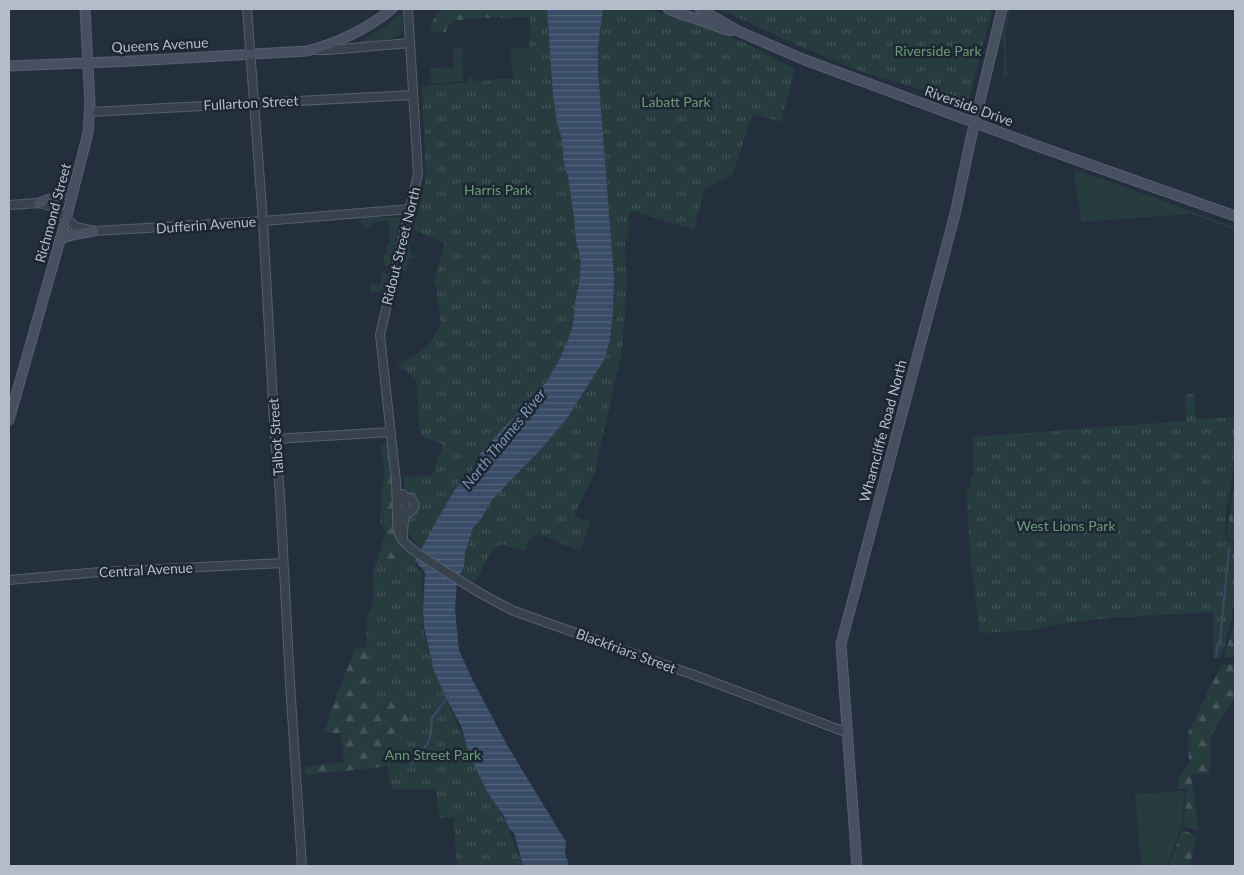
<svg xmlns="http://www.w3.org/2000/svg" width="1244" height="875" font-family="Lato,sans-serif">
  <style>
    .green { fill: #263c3f }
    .forest { fill: url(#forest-firs) }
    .park { fill: url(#park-tufts) }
    .water { fill: url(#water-rules) }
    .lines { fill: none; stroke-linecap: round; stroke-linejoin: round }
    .stream { stroke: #394c67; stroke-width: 2 }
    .tertiary-casing { stroke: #565f6c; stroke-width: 10 }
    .secondary-casing { stroke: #565f6c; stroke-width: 11 }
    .tertiary { stroke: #38414e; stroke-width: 8 }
    .secondary { stroke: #465061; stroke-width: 9 }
    .labels { text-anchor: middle; stroke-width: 5; stroke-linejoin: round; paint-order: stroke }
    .street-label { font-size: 14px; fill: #b4bcc9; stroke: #1d2633 }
    .park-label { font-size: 14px; fill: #6b9a76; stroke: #1d2633 }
    .water-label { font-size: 15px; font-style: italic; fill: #7c92b1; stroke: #1d2633 }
  </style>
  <defs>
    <pattern id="forest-firs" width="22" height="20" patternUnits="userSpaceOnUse" patternTransform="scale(1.25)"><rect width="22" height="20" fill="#263c3f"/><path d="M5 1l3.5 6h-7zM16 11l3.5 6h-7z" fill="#435659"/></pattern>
    <pattern id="park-tufts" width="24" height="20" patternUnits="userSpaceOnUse" patternTransform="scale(1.25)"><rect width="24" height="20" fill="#263c3f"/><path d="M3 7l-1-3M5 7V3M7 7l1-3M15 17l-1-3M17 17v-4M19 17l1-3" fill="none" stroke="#435659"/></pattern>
    <pattern id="water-rules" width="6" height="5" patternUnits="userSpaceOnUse" patternTransform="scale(1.25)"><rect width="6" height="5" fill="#394c67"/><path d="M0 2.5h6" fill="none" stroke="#53647b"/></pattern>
  </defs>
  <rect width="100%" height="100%" fill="#242f3e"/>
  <g class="green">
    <path d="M1009 9H1011L1005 34 1008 76 1004 78 1002 76 1005 55 1002 35Z"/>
    <path d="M402 13C402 18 405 29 402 33 395 41 364 44 354 45L386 26Z"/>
    <path d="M529 39H534L532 81 469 86V78L472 77 473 81 513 78 510 48H529Z"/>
    <path d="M462 48 463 81 431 84 430 68 454 67 453 49Z"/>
    <path d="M1074 170 1100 178 1235 227V230L1191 214 1081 222Z"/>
    <path d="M400 217 401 218 390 266H384V254H387V245L390 244 389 221 372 222 371 228H365V226L361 225V218Z"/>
    <path d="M409 236 412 237 409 248 411 250 410 254 416 256 415 258H410L406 271H402L400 269 408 237Z"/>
    <path d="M382 272 388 275 384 292 370 291V285H380Z"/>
    <path d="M1185 791 1181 827 1167 866H1141L1135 794Z"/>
  </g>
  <g class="forest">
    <path d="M446 9H530V15L456 20C449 22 447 25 446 32H430C433 21 434 12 446 9Z"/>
    <path d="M381 444H388L397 539 402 548 416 559 413 587 422 637 461 737 517 852 463 781 392 789 387 765 382 767 305 775V767L344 762 341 733H324L336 697 355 649 366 647 367 615 374 606 377 580 372 575 386 532 380 524 382 487 385 477Z"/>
    <path d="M1235 480V544L1227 535Z"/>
    <path d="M1235 615V657H1224L1235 621Z"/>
    <path d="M1235 664V697L1210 737V774H1191L1199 830 1183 826 1187 789H1178V779L1189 763 1188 733 1221 665Z"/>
    <path d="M1182 830 1197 836 1190 866H1169Z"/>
  </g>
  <g class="park">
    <path d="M500 9H551L583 273 574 312 573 323 571 332 560 358 542 387 519 410 515 419 469 474 434 533 428 553 418 546 407 532 408 505 403 477 432 476 443 445 420 435 416 379 397 365 414 356 429 345 441 324 436 285H433L445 243 413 230 426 179 422 86 530 78V17L500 18Z"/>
    <path d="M603 9H646L678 18 743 42 795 69 781 122 754 114 750 121 733 174 704 189 694 230 629 210 628 238 625 242 627 285 622 350 594 476 587 488 574 516 590 522 580 551 539 534C528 538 528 541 526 551L500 544 489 556 474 584 462 577 465 553 473 528 481 519 491 501 543 447 568 417 604 360 610 340 613 313 614 277 598 70V46Z"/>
    <path d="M719 9H992L968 104 863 72 797 45Z"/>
    <path d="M1194 394 1196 419 1235 417V439L1234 446 1233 473 1225 517V535L1235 549V592L1231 622 1221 658 1213 657V612L1108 618 1054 625 1034 630 980 633 971 562 966 489H971L970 477H974L973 437 1186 421 1185 395Z"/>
    <path d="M412 563 422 573 423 630 436 677 449 705 476 769 503 816 523 866H457L453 818H439L436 789H392L387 765 388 753 397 752 411 723 406 700 366 706 375 564Z"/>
  </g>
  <path class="water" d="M547 9H603L598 46V70L614 277 613 313 610 340 604 360 568 417 543 447 491 501 481 519 473 528 465 553 464 567 457 581 455 609 456 620 459 650 470 675 507 745 566 842 565 852 569 866H523L514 833 509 829 504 816 489 795 476 769 468 751 461 726 446 698 434 671 424 627 423 610 425 572 415 561 437 520 455 489 467 478 475 467 481 453 505 426 514 418 519 410 538 392 548 379 560 358 571 332 573 323 575 303 579 284 581 261 576 240 574 218 568 176 564 164 562 139 557 123 553 95Z"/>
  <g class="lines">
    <g class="stream">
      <path d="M1216 657 1217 646 1220 642 1229 549"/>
      <path d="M412 764 428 743 431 734 432 718 448 697"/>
    </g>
    <defs>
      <g id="tertiary">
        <path d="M247 9 263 221 275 439 280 494 290 683 302 866"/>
        <path d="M317 50H328L410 43"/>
        <path d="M90 112 413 95"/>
        <path d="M9 205 39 203 47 205 54 208 76 227 94 231 263 221 410 209"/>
        <path d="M275 439 391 432"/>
        <path d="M403 494C409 509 402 522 403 537"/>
        <path d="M404 497 411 498 415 504C413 515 405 514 397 511L396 481 380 335 418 174 408 9"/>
        <path d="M397 511C397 520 396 530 401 538 409 549 423 557 434 564 461 582 485 597 514 611L705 679 848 733"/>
        <path d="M9 580 100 572 283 563"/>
      </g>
      <g id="secondary">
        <path d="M668 9 730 31"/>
        <path d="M700 9 738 31 805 60 1043 148 1235 216"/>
        <path d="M9 66 133 61 307 51C338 43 367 29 392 9"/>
        <path d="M39 203C47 199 47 200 55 198 62 196 68 192 74 188"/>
        <path d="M60 239 72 235 94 231"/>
        <path d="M9 420 66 219 88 133 90 103 85 9"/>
        <path d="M857 866 841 644 955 214 971 138 1002 9"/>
      </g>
    </defs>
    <use href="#tertiary" class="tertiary-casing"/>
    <use href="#secondary" class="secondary-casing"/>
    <use href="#tertiary" class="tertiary"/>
    <use href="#secondary" class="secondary"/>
  </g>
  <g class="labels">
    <g class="street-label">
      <text transform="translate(160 45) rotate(-3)" y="5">Queens Avenue</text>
      <text transform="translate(251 103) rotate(-3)" y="5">Fullarton Street</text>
      <text transform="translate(969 106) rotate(20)" y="5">Riverside Drive</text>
      <text transform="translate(53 213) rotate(-75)" y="5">Richmond Street</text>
      <text transform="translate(206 225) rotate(-4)" y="5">Dufferin Avenue</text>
      <text transform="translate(401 246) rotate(-76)" y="5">Ridout Street North</text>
      <text transform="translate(883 431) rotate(-75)" y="5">Wharncliffe Road North</text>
      <text transform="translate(276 437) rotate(-94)" y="5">Talbot Street</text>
      <text transform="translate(146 570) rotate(-3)" y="5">Central Avenue</text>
      <text transform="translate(626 651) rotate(20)" y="5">Blackfriars Street</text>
    </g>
    <g class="park-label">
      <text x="938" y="56">Riverside Park</text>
      <text x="676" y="107">Labatt Park</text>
      <text x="498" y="195">Harris Park</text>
      <text x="1066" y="531">West Lions Park</text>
      <text x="433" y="760">Ann Street Park</text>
    </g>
    <g class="water-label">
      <text transform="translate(504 439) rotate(-51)" y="5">North Thames River</text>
    </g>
  </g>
  <rect width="1244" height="875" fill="none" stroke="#b4bcc9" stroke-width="20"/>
</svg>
